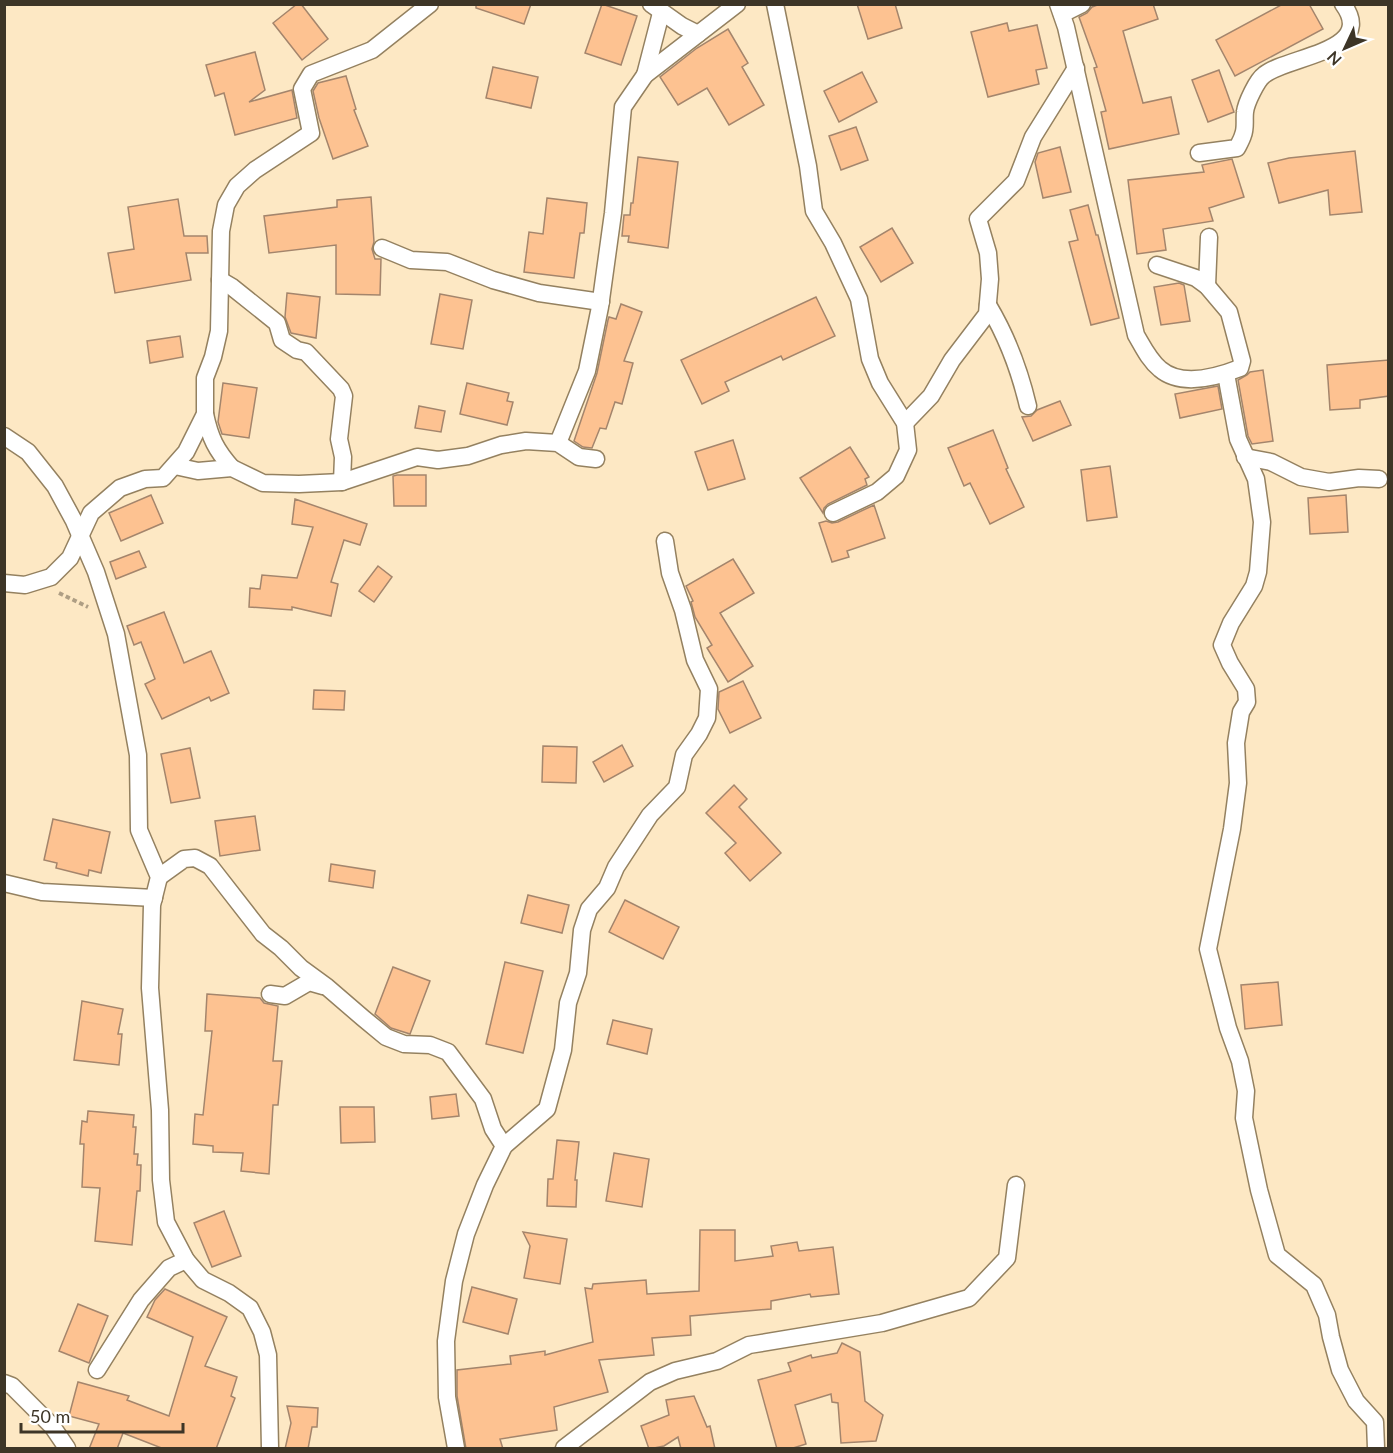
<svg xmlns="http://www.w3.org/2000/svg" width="1393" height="1453" font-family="Lato,sans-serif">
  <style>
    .building { fill: #fdc291; stroke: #a4856c; stroke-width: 1.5 }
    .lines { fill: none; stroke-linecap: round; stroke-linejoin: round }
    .minor-casing { stroke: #948160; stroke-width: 19 }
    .path { stroke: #ae9e84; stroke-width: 4; stroke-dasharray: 4.5 3; stroke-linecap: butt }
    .minor { stroke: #fff; stroke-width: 16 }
  </style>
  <rect width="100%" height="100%" fill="#fde8c4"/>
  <g class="building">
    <path d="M297 4H301L328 39 302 60 273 23Z"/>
    <path d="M476 4H531L524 24 476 8Z"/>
    <path d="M602 4 637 16 621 65 585 53Z"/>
    <path d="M857 4H895L902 28 868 39Z"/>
    <path d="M1100 4H1153L1158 19 1123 31 1143 103 1171 97 1179 134 1109 149 1101 112 1106 111 1094 68 1097 67 1079 17 1087 13 1092 7Z"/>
    <path d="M1283 4H1309L1323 29 1235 76 1216 40Z"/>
    <path d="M1007 23 1009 31 1037 25 1047 68 1036 70 1039 84 988 97 971 32Z"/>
    <path d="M728 29 748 63 742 67 764 105 729 125 707 88 678 105 660 77 697 48Z"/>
    <path d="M255 52 265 90 249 102 292 90 297 118 235 135 224 93 215 96 206 65Z"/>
    <path d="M493 67 538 77 531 108 486 98Z"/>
    <path d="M1219 70 1234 112 1208 122 1192 80Z"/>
    <path d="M862 72 877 102 839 122 824 91Z"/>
    <path d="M346 76 356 109 354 110 368 146 333 159 319 118 313 91 318 83Z"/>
    <path d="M856 127 868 160 841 170 829 136Z"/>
    <path d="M1060 147 1071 192 1043 198 1035 162 1038 153Z"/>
    <path d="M1355 151 1362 212 1330 215 1328 190 1279 203 1268 163 1289 158Z"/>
    <path d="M638 157 678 162 668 248 628 242 629 236H622L624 215H630L631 203H633Z"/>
    <path d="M1232 159 1244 197 1209 208 1213 221 1163 229 1166 250 1137 254 1128 180 1204 172 1202 165Z"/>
    <path d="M371 197 374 242 372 249 375 259H381L380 295 336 294V245L269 253 264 216 337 207V200Z"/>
    <path d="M547 198 587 203 584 233H580L574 278 524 272 529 232 543 234Z"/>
    <path d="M178 199 184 236H207L208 253H186L191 280 115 293 108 253 134 249 128 207Z"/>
    <path d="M1088 205 1096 235H1098L1119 318 1091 325 1069 242 1078 240 1070 210Z"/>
    <path d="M892 228 913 263 881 282 860 247Z"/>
    <path d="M1179 283 1184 285 1190 321 1161 325 1154 287Z"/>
    <path d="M287 293 320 297 316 338 291 333 285 317Z"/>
    <path d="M440 294 472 300 463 349 431 344Z"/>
    <path d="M816 297 835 336 783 360 781 356 725 382 729 391 702 404 681 360Z"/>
    <path d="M621 304 642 312 624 361 633 363 622 404 615 402 606 429 600 428 592 448 583 447 574 441 597 373 608 320 609 317 616 319Z"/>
    <path d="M180 336 183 357 150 363 147 341Z"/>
    <path d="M1389 360V396L1360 400V408L1330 410 1327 365Z"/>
    <path d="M1263 370 1273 441 1252 444 1248 436 1238 380 1247 375 1250 372Z"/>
    <path d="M223 383 257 388 249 438 222 434 218 422Z"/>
    <path d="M467 383 509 393 507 401 513 402 507 425 460 414Z"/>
    <path d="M1218 386 1222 409 1180 418 1175 394Z"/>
    <path d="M1060 401 1071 425 1033 441 1022 417 1031 416 1037 410Z"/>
    <path d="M419 406 445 411 441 432 415 428Z"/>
    <path d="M993 430 1008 468 1006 469 1024 507 990 524 970 483 964 486 948 448Z"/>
    <path d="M733 440 745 479 708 490 695 452Z"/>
    <path d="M850 447 869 477 865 479 867 485 828 504 824 508 823 513 800 478Z"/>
    <path d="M1110 466 1117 517 1087 521 1081 470Z"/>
    <path d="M397 475H426V506H394L393 476Z"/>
    <path d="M151 495 163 523 121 541 109 513Z"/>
    <path d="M1346 495 1348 532 1310 534 1308 498Z"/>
    <path d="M295 499 367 524 360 545 344 540 331 582 338 584 331 616 292 607V610L249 607 250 588 260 589 262 575 297 578 313 527 292 524Z"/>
    <path d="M874 505 885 538 847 551 849 557 832 562 819 523 826 521 832 523 838 522Z"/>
    <path d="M139 551 146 567 116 579 110 562Z"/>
    <path d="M733 559 754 593 720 613 753 666 728 682 707 648 712 645 695 617 691 602 693 601 686 586Z"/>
    <path d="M378 566 392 577 374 602 359 591Z"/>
    <path d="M164 612 184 663 211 651 229 693 211 701 209 697 162 719 145 684 155 679 141 642 134 645 127 626Z"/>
    <path d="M743 681 761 718 730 733 718 709 719 692Z"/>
    <path d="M314 690 345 691 344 710 313 709Z"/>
    <path d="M622 745 633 766 604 782 593 762Z"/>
    <path d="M543 746 577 747 576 783 542 782Z"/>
    <path d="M190 748 200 798 171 803 161 754Z"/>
    <path d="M734 785 747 799 739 807 781 853 750 881 725 853 736 843 706 813Z"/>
    <path d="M255 816 260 850 220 856 215 821Z"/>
    <path d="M53 819 110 832 101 873 89 870 88 876 56 868 57 863 44 860Z"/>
    <path d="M331 864 375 871 373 888 329 881Z"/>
    <path d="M528 895 569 905 562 933 521 923Z"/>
    <path d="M625 900 679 927 663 959 609 932Z"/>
    <path d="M505 962 543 971 523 1053 486 1044Z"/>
    <path d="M393 967 430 981 410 1034 391 1028 375 1014Z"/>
    <path d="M1278 982 1282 1025 1245 1029 1241 985Z"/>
    <path d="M207 994 260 998 264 1003 278 1006 273 1061H282L278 1105H273L269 1174 241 1171 243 1153 213 1152V1146L193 1144 195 1114 203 1115 212 1031H205Z"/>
    <path d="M82 1001 123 1009 118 1034H122L119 1065 74 1060Z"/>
    <path d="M613 1020 652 1029 647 1054 607 1044Z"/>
    <path d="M456 1094 459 1116 432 1119 430 1097Z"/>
    <path d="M340 1107H374L375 1142 341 1143Z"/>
    <path d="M88 1111 134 1115 133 1127H136L134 1154H138L137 1165H141L140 1191H137L132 1245 95 1241 100 1188 82 1187 84 1144H80L82 1121 87 1122Z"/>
    <path d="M557 1140 579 1142 575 1180H577L576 1207 547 1206 548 1179H553Z"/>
    <path d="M614 1153 649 1159 642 1207 606 1201Z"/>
    <path d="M224 1211 241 1256 212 1267 194 1223Z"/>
    <path d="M700 1230H735V1261L773 1256 771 1246 797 1242 799 1251 833 1247 839 1294 811 1297 810 1294 771 1301V1309L690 1316 691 1335 652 1338 654 1355 599 1360 608 1392 554 1407 557 1430 500 1439 503 1449H466L457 1396V1370L511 1364 510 1356 545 1351V1355L593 1342 585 1288 592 1289 593 1284 646 1280 647 1294 699 1291Z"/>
    <path d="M523 1232 567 1239 560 1284 524 1278 530 1246Z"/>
    <path d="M472 1287 517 1299 508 1334 463 1322Z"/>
    <path d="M165 1289 227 1317 205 1366 237 1377 231 1396 235 1398 216 1449H164L123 1433 117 1449H89L99 1424 69 1416 78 1382 129 1396 127 1400 169 1416 193 1337 147 1317 155 1300Z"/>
    <path d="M78 1304 108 1316 89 1363 59 1351Z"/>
    <path d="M842 1343 860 1352 865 1401 883 1415 876 1441 841 1443 838 1403 832 1402 831 1394 795 1405 806 1444 790 1449H777L758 1380 791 1371 788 1363 811 1355 812 1358 837 1353Z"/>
    <path d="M694 1396 707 1427 710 1426 715 1449H681L678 1437 664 1446 649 1449 641 1426 669 1415 666 1400Z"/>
    <path d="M287 1406 318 1408 317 1427H312L308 1449H285L291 1423Z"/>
  </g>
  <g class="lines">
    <defs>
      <g id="minor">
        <path d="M651 4 682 26 698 34"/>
        <path d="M775 4 808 166 814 211 833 243 859 299 870 359 880 383 905 423 908 450 896 476 877 492 833 513"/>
        <path d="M1058 4 1066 27 1136 335C1143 347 1149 360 1160 369 1181 387 1217 377 1240 368L1242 361 1229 312 1207 286 1196 278 1157 265"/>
        <path d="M1062 14 1082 4"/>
        <path d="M645 75 661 13"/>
        <path d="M1199 153 1237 148C1239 144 1242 139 1243 135 1246 128 1244 119 1245 112 1246 103 1257 80 1264 75 1287 56 1378 52 1343 4"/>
        <path d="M382 248 411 260 447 262 493 280 539 293 601 302"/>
        <path d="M220 280 232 287 277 323 282 340 297 350 306 352 341 389 344 396 339 439 343 457 342 482"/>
        <path d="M1207 286 1209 237"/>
        <path d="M988 305C1006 335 1020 372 1028 406"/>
        <path d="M1226 374 1238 439 1256 479 1262 522 1258 572 1254 586 1231 623 1222 645 1230 663 1246 689 1247 702 1241 712 1236 743 1238 783 1232 829 1208 949 1228 1028 1240 1061 1246 1091 1244 1118 1259 1190 1277 1255 1314 1285 1327 1315 1331 1337 1340 1370 1356 1401 1375 1422 1376 1448"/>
        <path d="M205 414C210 438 216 450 232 468"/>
        <path d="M905 423 931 396 952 360 987 314 990 279 988 253 978 219 1016 181 1033 137 1076 68"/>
        <path d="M4 436 28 452 55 486 74 521 96 572 116 634 138 755 139 830 159 877 152 905 150 988 160 1110 161 1180 166 1222 186 1260 203 1280 229 1293 250 1308 262 1332 268 1355 270 1448"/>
        <path d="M558 443 587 371 600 307 613 213 623 107 645 75 737 4"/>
        <path d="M1245 457 1271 462 1301 477 1329 482 1359 478 1379 479"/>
        <path d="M175 466 198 471 232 468 263 483 299 484 342 482 417 457 438 460 468 456 501 445 526 441 558 443 579 457 596 459"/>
        <path d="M4 583 25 585 51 577 70 558 91 513 120 488 145 479 163 478 186 452 205 414V378L213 357 219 331 221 231 226 205 237 186 255 170 311 133 302 89 311 74 372 50 430 4"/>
        <path d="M159 877 184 859 195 858 210 866 263 934 281 948 301 968 327 987 363 1018 386 1037 404 1044 430 1045 448 1052 483 1099 493 1129 504 1146"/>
        <path d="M4 883 42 892 154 898"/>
        <path d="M270 994 285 996 309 982 323 986"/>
        <path d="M97 1370 141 1300 169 1268 186 1260"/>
        <path d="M4 1383 12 1386 52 1426 67 1448"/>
        <path d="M456 1448 447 1397 446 1341 454 1281 466 1234 485 1185 504 1146 547 1109 563 1050 568 1003 578 973 582 930 589 909 607 888 616 867 650 815 677 787 684 755 699 734 707 718 709 689 695 660 683 610 670 573 665 541"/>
        <path d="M564 1448 650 1382 675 1371 717 1361 749 1345 882 1323 969 1298 1007 1258 1016 1185"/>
      </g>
    </defs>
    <use href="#minor" class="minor-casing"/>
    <path class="path" d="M59 593 88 607"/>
    <use href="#minor" class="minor"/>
  </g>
  <rect width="1393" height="1453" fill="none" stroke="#3d3527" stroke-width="12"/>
  <g transform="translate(1345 48) rotate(226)" stroke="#ffffff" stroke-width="4.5" paint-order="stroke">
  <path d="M0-4.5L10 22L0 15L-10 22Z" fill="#3d3527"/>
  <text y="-9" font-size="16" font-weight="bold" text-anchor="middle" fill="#3d3527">N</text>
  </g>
  <path d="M21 1423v9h162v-9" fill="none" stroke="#3d3527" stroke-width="3"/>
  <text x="30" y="1423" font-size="18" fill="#3d3527" stroke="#ffffff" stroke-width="4.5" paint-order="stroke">50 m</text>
</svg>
